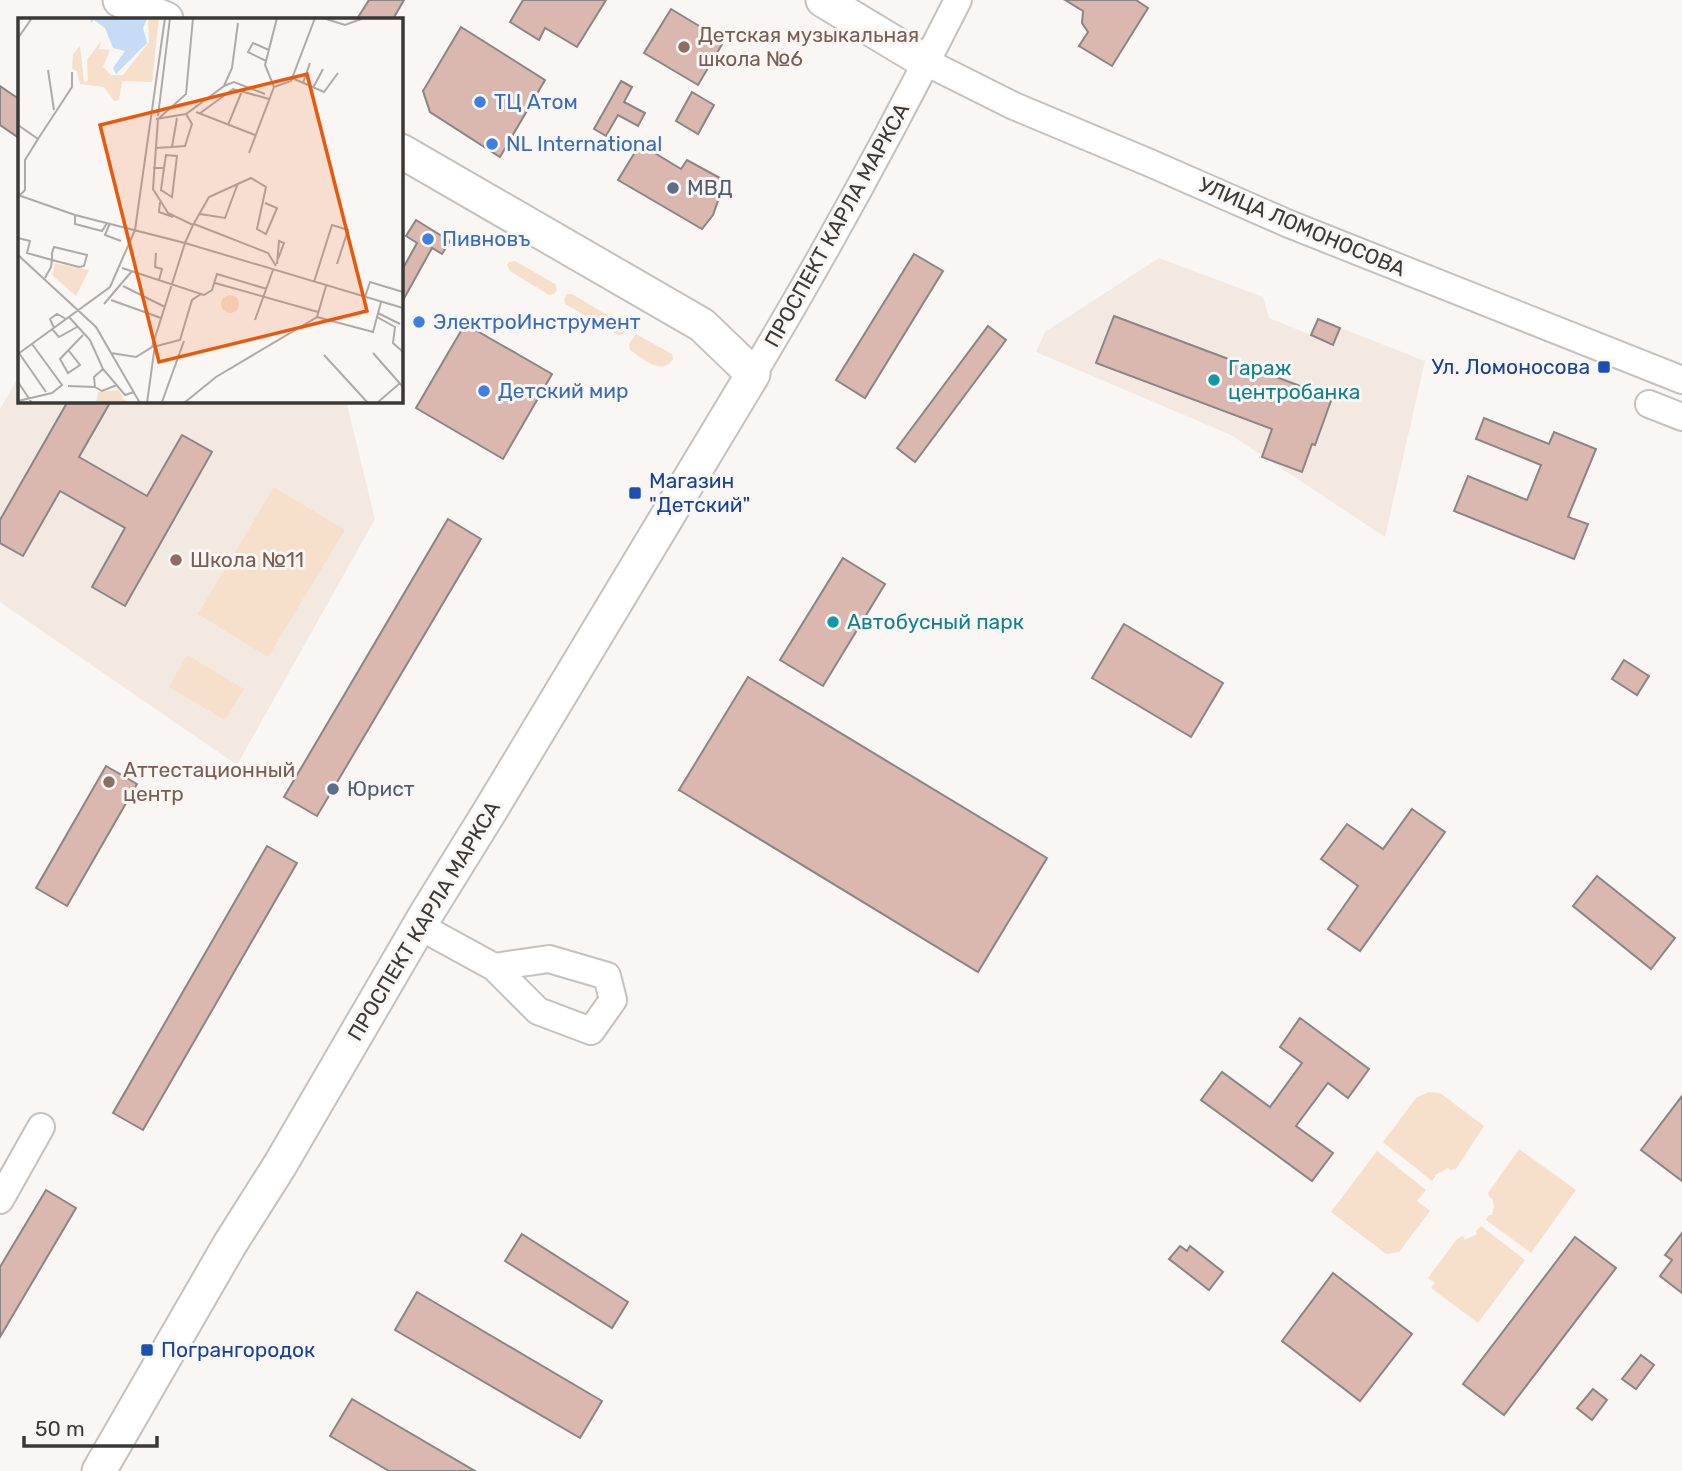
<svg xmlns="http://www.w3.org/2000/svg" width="1682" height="1471" font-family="Rubik,sans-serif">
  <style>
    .built { fill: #f3e9e1 }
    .green { fill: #f6e0cc }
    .building { fill: #dab7af; stroke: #8a8685; stroke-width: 2 }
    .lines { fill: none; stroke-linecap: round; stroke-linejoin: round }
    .minor-casing { stroke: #c4c1be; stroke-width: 30 }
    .major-casing { stroke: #c4c1be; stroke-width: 37 }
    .minor { stroke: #fff; stroke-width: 26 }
    .major { stroke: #fff; stroke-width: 33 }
    .education-dot { fill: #8d6e63; stroke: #f9f6f3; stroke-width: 2.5 }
    .shop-dot { fill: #3f7fe0; stroke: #f9f6f3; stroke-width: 2.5 }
    .service-dot { fill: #5c6f8a; stroke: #f9f6f3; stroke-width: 2.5 }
    .transit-dot { fill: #1a4fb4; stroke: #f9f6f3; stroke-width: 2.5 }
    .culture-dot { fill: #0f9aa8; stroke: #f9f6f3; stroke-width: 2.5 }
    .labels { text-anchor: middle; stroke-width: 6; stroke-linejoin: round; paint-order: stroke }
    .education-label { font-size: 21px; fill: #785e54; stroke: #f9f6f3; text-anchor: start }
    .shop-label { font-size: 21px; fill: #366cbe; stroke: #f9f6f3; text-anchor: start }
    .service-label { font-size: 21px; fill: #4e5e75; stroke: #f9f6f3; text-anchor: start }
    .street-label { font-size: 21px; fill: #3a3937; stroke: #f9f6f3 }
    .transit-label { font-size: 21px; fill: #164399; stroke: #f9f6f3; text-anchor: start }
    .culture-label { font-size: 21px; fill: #0d838f; stroke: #f9f6f3; text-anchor: start }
    .inset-road { fill: none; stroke: #adaaa8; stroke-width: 2 }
    .view { fill: #e8590c; fill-opacity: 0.15; stroke: #e8590c; stroke-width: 3.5 }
    .inset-edge { fill: none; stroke: #3a3937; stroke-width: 3.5 }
  </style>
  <rect width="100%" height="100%" fill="#f9f6f3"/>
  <g class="built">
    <path d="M1159 258 1263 297 1269 318 1311 335 1318 319 1425 361 1385 537 1231 435 1036 352 1045 332Z"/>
    <path d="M19 376V401H346L375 519 237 765 0 602V409Z"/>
  </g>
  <g class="green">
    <path d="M515 261 555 284 557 290 554 294 549 295 510 271 507 265 509 262Z"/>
    <path d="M567 294H572L624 325 626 330 623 334 618 335 565 304 564 299Z"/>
    <path d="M636 334 672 354 673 359C662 377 642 358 630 350L629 344Z"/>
    <path d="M274 487 345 530 268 657 198 614Z"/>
    <path d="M187 655 244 689 225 720 169 687Z"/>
    <path d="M1429 1092 1440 1093 1484 1126 1456 1169 1450 1170 1448 1168 1435 1175V1177L1432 1181 1383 1142 1417 1097Z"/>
    <path d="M1519 1149 1576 1190 1531 1253 1486 1220 1489 1215H1492L1494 1206 1492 1198H1490L1488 1193Z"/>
    <path d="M1377 1151 1426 1190 1417 1201 1430 1211 1399 1252 1386 1254 1331 1212Z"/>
    <path d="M1481 1226 1525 1260 1478 1323 1431 1288 1435 1283 1428 1278 1457 1239 1463 1236 1465 1240 1477 1234 1476 1231Z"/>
  </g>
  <g class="building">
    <path d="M369 0H404L393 19H357Z"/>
    <path d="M523 0H606L577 47 545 28 539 40 510 22Z"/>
    <path d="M1065 0H1136L1148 8 1112 66 1079 46 1088 32 1082 23 1083 11Z"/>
    <path d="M671 9 724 41 698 85 644 53Z"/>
    <path d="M461 27 545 80 500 157 430 112 423 91Z"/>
    <path d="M621 81 632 87 624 102 645 113 638 126 618 115 606 136 594 129Z"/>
    <path d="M0 86 19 99V138L0 125Z"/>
    <path d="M692 92 714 105 698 134 676 121Z"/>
    <path d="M640 144 681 169 687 160 720 178 711 195 719 198 713 215 702 229 618 180Z"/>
    <path d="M416 220 450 241 442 254 432 248 401 304V272L417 243 406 236Z"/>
    <path d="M914 254 943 271 865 398 836 380Z"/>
    <path d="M1114 316 1332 398 1315 445 1312 444 1302 472 1262 457 1272 429 1096 363Z"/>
    <path d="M1318 319 1340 328 1333 345 1311 335Z"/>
    <path d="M465 324 552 374 503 459 416 408Z"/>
    <path d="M988 326 1006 340 915 462 897 448Z"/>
    <path d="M68 401H111L79 457 147 496 182 435 212 452 125 606 92 587 125 528 60 491 23 556 0 543V520Z"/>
    <path d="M1484 418 1549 444 1554 432 1596 449 1568 517 1588 524 1574 559 1454 511 1468 476 1527 500 1541 465 1476 439Z"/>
    <path d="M448 519 481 539 317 816 284 797Z"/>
    <path d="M843 558 885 584 823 686 780 660Z"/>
    <path d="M1124 624 1223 683 1191 737 1092 678Z"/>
    <path d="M1624 660 1649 676 1637 695 1612 679Z"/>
    <path d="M748 677 1047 858 978 972 679 790Z"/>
    <path d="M106 766 137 784 67 906 36 888Z"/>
    <path d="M1412 809 1445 832 1360 951 1328 929 1358 886 1321 859 1347 824 1383 849Z"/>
    <path d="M267 846 297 863 143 1130 113 1113Z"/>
    <path d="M1597 876 1675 938 1651 969 1573 906Z"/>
    <path d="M1300 1018 1369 1069 1348 1098 1328 1083 1296 1126 1333 1153 1312 1181 1201 1100 1222 1072 1270 1107 1302 1063 1280 1047Z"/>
    <path d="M1682 1096V1181L1641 1150Z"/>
    <path d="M46 1190 76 1208 0 1337V1267Z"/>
    <path d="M1682 1233V1293L1660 1276 1672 1260 1665 1255Z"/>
    <path d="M522 1234 628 1302 612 1328 505 1261Z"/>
    <path d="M1575 1237 1616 1268 1504 1415 1463 1384Z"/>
    <path d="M1180 1246 1187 1251 1190 1246 1223 1272 1209 1290 1169 1259Z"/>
    <path d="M1333 1273 1412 1334 1360 1401 1282 1341Z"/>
    <path d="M417 1292 602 1401 580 1438 395 1330Z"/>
    <path d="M1641 1355 1654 1365 1636 1389 1622 1379Z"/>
    <path d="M1593 1389 1607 1400 1592 1420 1577 1408Z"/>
    <path d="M352 1399 475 1471H389L330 1436Z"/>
  </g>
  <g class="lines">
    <defs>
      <g id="minor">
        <path d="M926 62 1014 106 1150 163 1289 224 1682 380"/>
        <path d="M753 374C826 252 894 127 958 0"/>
        <path d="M1649 404 1682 417"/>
        <path d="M419 926 494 967 549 959 607 976 613 1000 591 1031 538 1011 494 967"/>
        <path d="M0 1200 41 1127"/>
      </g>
      <g id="major">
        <path d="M120 0 166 19"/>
        <path d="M823 0 926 62"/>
        <path d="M99 1471 230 1244 280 1165 425 916 490 811 753 374 702 325 401 151"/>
      </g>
    </defs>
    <use href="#minor" class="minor-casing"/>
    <use href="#major" class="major-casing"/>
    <use href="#minor" class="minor"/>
    <use href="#major" class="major"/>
  </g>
  <g class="education-dot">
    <circle cx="684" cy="47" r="7"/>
    <circle cx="176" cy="560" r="7"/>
    <circle cx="109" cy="782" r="7"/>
  </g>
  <g class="shop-dot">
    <circle cx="480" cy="102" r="7"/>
    <circle cx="492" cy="144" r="7"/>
    <circle cx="428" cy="239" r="7"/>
    <circle cx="419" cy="322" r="7"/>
    <circle cx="484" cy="391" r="7"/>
  </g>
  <g class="service-dot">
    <circle cx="673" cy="188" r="7"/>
    <circle cx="333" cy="789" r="7"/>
  </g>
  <g class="transit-dot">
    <rect x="1597" y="360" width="14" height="14" rx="3.5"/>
    <rect x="628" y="486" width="14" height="14" rx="3.5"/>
    <rect x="140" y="1343" width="14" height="14" rx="3.5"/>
  </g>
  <g class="culture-dot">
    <circle cx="1214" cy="380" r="7"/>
    <circle cx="833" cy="622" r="7"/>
  </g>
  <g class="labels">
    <g class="education-label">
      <text x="698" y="42">Детская музыкальная<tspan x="698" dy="24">школа №6</tspan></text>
      <text x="190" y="567">Школа №11</text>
      <text x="123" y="777">Аттестационный<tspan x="123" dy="24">центр</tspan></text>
    </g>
    <g class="shop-label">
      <text x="494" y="109">ТЦ Атом</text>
      <text x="506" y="151">NL International</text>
      <text x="442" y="246">Пивновъ</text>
      <text x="433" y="329">ЭлектроИнструмент</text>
      <text x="498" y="398">Детский мир</text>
    </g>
    <g class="service-label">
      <text x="687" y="195">МВД</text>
      <text x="347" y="796">Юрист</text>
    </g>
    <g class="street-label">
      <text transform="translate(837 225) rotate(-61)" y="7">ПРОСПЕКТ КАРЛА МАРКСА</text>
      <text transform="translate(1302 227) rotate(23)" y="7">УЛИЦА ЛОМОНОСОВА</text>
      <text transform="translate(424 921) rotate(-59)" y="7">ПРОСПЕКТ КАРЛА МАРКСА</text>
    </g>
    <g class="transit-label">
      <text x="1590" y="374" text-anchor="end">Ул. Ломоносова</text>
      <text x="649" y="488">Магазин<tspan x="649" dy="24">"Детский"</tspan></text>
      <text x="161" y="1357">Погрангородок</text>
    </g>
    <g class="culture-label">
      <text x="1228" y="375">Гараж<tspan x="1228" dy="24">центробанка</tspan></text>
      <text x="847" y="629">Автобусный парк</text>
    </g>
  </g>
  <g transform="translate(18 18)">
    <rect width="385" height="385" fill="#f9f6f3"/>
    <path d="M130 0H141L134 64 104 63 101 82 96 83 86 69 62 66 59 53 54 51 55 36 62 28 66 64 70 63 69 42 83 23 81 31 92 32 85 49 93 57H105L131 24ZM37 245 71 252 58 278 34 257ZM203 286a9 9 0 1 1 18 0a9 9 0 1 1-18 0ZM100 372 109 385H78L80 374Z" fill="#f6e0cc"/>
    <path d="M72 0 129 1 125 10 129 25 98 56 95 50 107 33 95 30 87 10 76 2 73 5Z" fill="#c5dcf4"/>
    <path class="inset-road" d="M305 0 327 7 346 0M0 20 14 0M248 43 230 34 235 25 251 32M30 52 36 92M274 60 306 74 320 55M285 65 292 45M206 68 216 64 247 76M256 69 247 47 259 0M295 70 305 51M178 94 237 117M181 96 215 71 251 81M140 98 152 0M138 101 168 96 206 68 214 50 220 5M140 101 168 76 175 0M0 107 20 121 7 142V172L2 177M210 107 224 73M20 121 54 69V54M154 129 167 128 174 106 168 96M137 130 154 129 159 100M231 135 256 69 273 63 297 0M135 150H146L143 172 154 179 159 138 148 137 146 150M0 177 57 197 167 225 175 207 150 195 135 171 140 101M142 184 141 194 155 199M182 196 207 200 220 165M57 197V206L84 213 89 205M92 205 87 217 103 223M176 206 250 235 258 248M175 207 191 179 233 160 248 169 239 211 248 216 259 190 247 185M117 212 147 0M0 220 12 223 9 235 34 242 61 249 66 248 69 237 36 229 34 235V242L33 249 27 260M138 235 137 249 144 251 141 262M0 237 78 309 122 385M259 246 261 223 266 225 260 241M104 250 186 277 194 272 199 256 249 271M296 264 314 207 330 212 319 246M197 265 300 294M105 268 147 289M347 279 352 264 385 274M93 282 143 300M86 286 114 253M360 295 382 306M51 299 72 322 85 351 107 377 116 374M299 299 355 314 363 284M359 299 377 309 375 325 385 334M237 302 255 252M36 310 32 301 39 296 48 301M34 311 41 319 59 309M135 329 162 322 174 282 183 276M51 333 62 347 50 355 42 341 65 317M1 335 28 374M93 335 118 339 134 329 167 225 385 290M355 335 385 369M0 336 92 269 117 212M306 337 350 385M85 351 76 359 77 369 84 373 99 367M0 364 14 385M50 368 77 369M0 383 34 375 44 367 14 326M144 384 166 323M129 385 137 327M166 385 198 359 299 299 308 268M359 385 382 365"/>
    <path class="view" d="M289 56 349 293 141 344 82 107Z"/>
    <rect width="385" height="385" class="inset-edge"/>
  </g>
  <path d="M24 1436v10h133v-10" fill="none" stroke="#3a3937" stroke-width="3.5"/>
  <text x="35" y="1436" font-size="21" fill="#3a3937" stroke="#f9f6f3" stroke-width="5" paint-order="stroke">50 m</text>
</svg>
